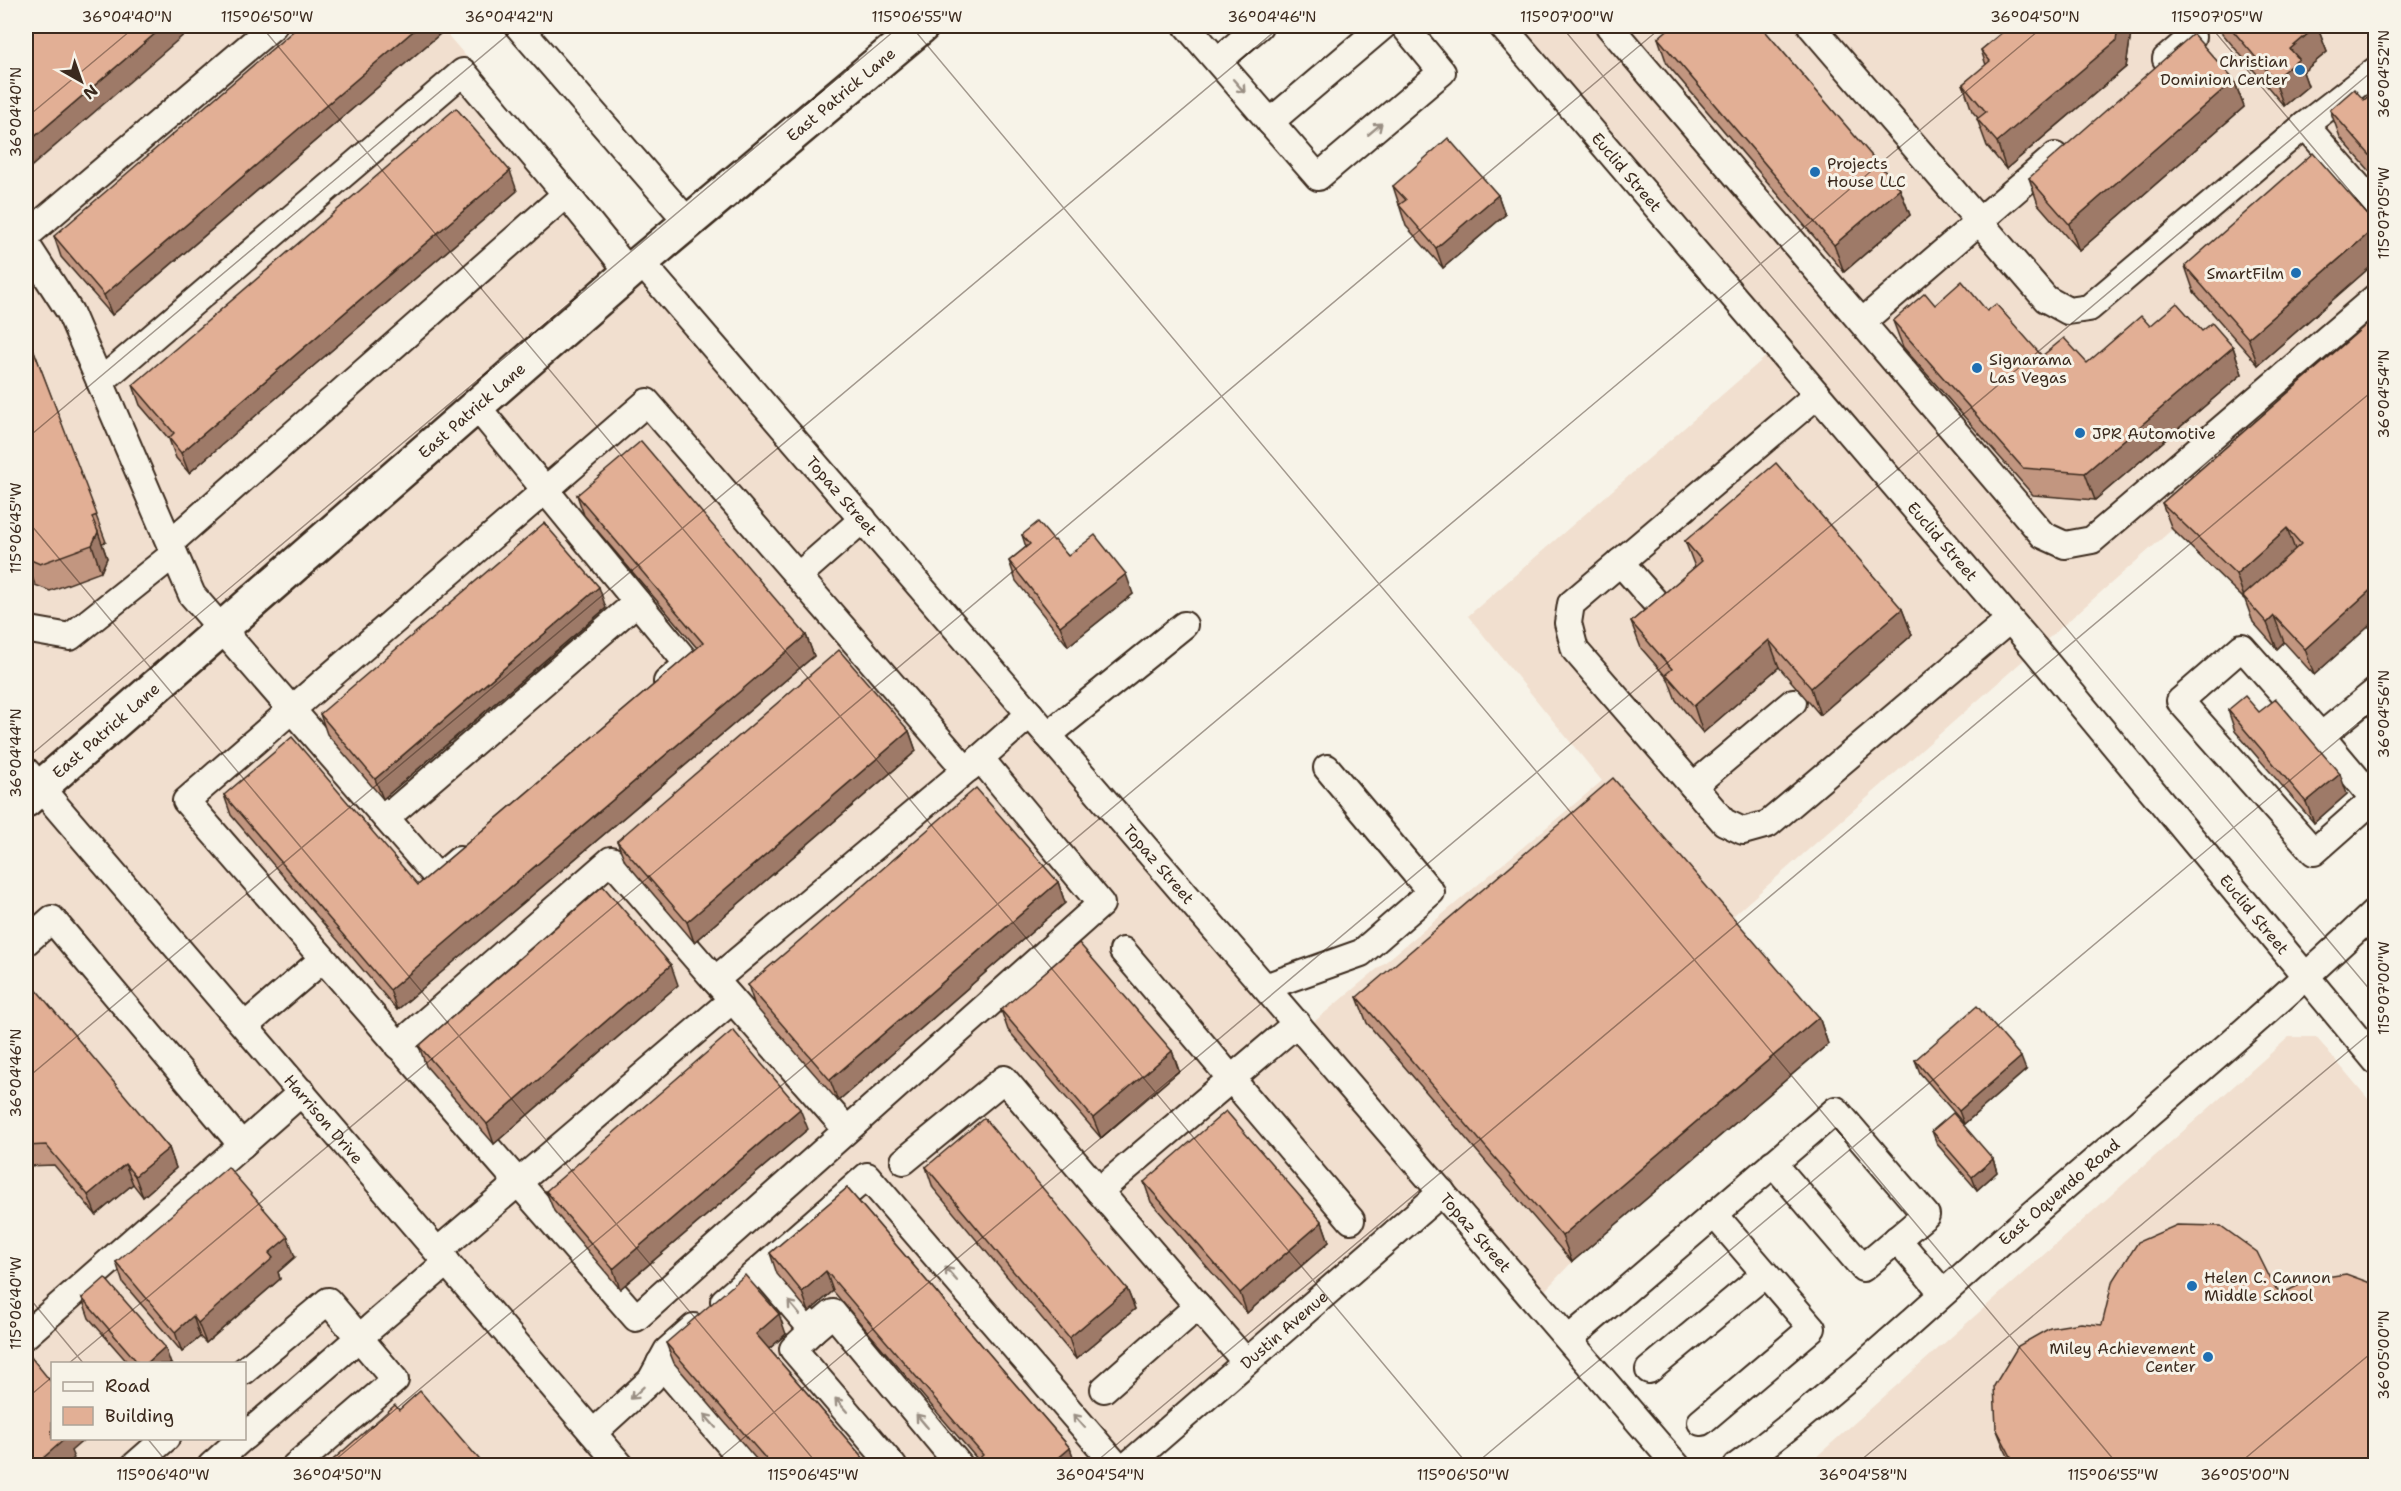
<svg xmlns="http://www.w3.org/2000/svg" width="2401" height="1491" font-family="'Shantell Sans',sans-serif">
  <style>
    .built { fill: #f1dfcf; fill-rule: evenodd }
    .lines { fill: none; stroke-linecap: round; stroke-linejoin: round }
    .minor-casing { stroke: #3b2a1e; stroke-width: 30 }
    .major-casing { stroke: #3b2a1e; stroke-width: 38 }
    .minor { stroke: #f7f3e8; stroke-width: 26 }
    .major { stroke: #f7f3e8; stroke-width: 33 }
    .wall { fill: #c29680; stroke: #3b2a1e; stroke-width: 1.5 }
    .shaded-wall { fill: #9e7a68; stroke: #3b2a1e; stroke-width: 1.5 }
    .building { fill: #e2af95; stroke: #3b2a1e; stroke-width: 1.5 }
    .oneway { stroke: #998e83 }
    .ticks { fill: none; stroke: #3b2a1e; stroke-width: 1.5; stroke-opacity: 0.45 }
    .poi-dot { fill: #1f6fb2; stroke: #f7f3e8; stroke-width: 2 }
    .labels { text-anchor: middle; stroke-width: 6; stroke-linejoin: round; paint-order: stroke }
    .poi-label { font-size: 16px; fill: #3b2a1e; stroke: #f7f3e8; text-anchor: start }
    .street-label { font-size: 16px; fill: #3b2a1e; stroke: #f7f3e8 }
    .neatline { fill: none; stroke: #3b2a1e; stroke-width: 2 }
    .ticks-label { font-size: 15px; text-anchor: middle; fill: #3b2a1e }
  </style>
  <rect width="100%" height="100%" fill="#f7f3e8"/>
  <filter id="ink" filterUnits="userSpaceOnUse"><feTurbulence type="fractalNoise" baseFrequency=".0167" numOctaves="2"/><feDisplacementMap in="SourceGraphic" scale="12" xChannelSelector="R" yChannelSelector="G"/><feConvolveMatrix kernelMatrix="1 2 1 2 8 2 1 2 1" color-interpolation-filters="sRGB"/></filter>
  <g filter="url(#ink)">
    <g class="built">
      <path d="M26 26H440L1303 1031 1602 781 1468 616 1777 347 1502 26H2375V351L1726 922 1828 1044 1572 1262 1536 1300 1442 1192 1126 1465H26ZM52 1364H244V1438H52Z"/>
      <path d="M2289 1037H2316L2375 1107V1465L1806 1466Z"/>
    </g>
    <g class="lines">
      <defs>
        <g id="minor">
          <path d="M518 26 688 222"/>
          <path d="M1187 26 1318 177 1442 72 1404 26"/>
          <path id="s1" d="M1502 26 2035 649 2376 1061"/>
          <path d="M1609 26 2043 535 2065 545 2092 540 2376 297"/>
          <path d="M1811 26 2046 299 2068 311 2089 308 2305 125 2376 70"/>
          <path d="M2166 59 2192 37 2183 26"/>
          <path d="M1218 61 1259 26"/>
          <path d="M1270 122 1383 26"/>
          <path d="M2305 125 2376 207"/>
          <path d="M566 194 629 272"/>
          <path d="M26 236 273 26"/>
          <path d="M26 244 70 312 192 595 438 878 459 860"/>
          <path id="s2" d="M641 262 1677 1466"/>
          <path d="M1862 322 2055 156"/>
          <path d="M100 382 463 72 566 194 170 543"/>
          <path d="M1817 395 1571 604 1568 623 1575 650 1724 822 1743 831 1768 824 2009 620"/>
          <path d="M477 407 688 664 667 682"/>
          <path d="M1620 562 1664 612"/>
          <path d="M798 576 863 519"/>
          <path d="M26 626 30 630 70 637 174 554"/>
          <path d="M2376 691 2321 736 2374 799 2376 798"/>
          <path d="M1048 735 1184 625"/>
          <path d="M2321 736 2242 647 2180 701 2314 852 2374 799 2376 801"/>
          <path d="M969 768 1030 714"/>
          <path id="s3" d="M26 771 621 1466"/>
          <path d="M1693 786 1793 702"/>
          <path d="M386 818 637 602"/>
          <path d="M26 942 52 919 242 1145"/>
          <path d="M1123 951 1351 1220"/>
          <path d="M1265 987 1361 953 1431 892 1327 768"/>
          <path d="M245 1026 323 959"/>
          <path d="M398 1046 611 860 715 980"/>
          <path d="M847 1130 715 980 966 770 647 402 186 801 636 1318 1101 904 980 758"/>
          <path d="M904 1161 1004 1079 1099 1191 1297 1023"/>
          <path d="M1099 1191 1245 1361"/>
          <path d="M1897 1239 1943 1293"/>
          <path d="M438 1251 732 1000"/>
          <path d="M761 1269 813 1330 833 1313 960 1466"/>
          <path d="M724 1301 867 1176 1117 1466"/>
          <path d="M813 1330 793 1349 893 1466"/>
          <path d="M26 1335 302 1092"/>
          <path d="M1569 1339C1658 1262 1747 1186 1836 1110L1926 1215 1863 1268 1773 1163"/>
          <path d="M660 1363 748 1466"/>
          <path d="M1649 1370 1765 1274"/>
          <path d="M244 1371 328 1301 395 1380 295 1466"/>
          <path d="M1104 1389 1198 1306"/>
          <path d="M1701 1422 1812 1328 1714 1214"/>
          <path d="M593 1433 651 1380 667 1351 694 1327"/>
          <path d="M244 1437 447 1262"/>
          <path d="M134 1466 166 1438"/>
          <path d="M211 1466 242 1438"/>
          <path id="s4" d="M1127 1466 1442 1192"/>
          <path id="s5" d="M1737 1466C1834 1396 1921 1312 2011 1233 2133 1127 2258 1023 2376 911"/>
        </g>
        <g id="major">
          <path id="s6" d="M26 800 641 262 922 26"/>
        </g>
      </defs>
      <use href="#minor" class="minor-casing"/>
      <use href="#major" class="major-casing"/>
      <use href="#minor" class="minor"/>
      <use href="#major" class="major"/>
    </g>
    <g class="wall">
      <path d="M2010 26H2132L2126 67 2006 169 1987 146 1977 119 1978 118 1972 111 1963 84 1986 65 1981 50Z"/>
      <path d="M2216 26H2317L2327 52 2303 72 2308 86 2284 106Z"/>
      <path d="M441 33 112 315 61 257 54 236Z"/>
      <path d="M1658 38 1900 189 1910 215 1844 272 1667 64Z"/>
      <path d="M2234 80 2244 107 2079 251 2038 204 2029 178Z"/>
      <path d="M2376 90V178L2340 137 2330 110 2364 100Z"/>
      <path d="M1393 186 1498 195 1505 215 1443 268 1406 226Z"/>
      <path d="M517 191 189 473 176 458 169 439 140 405 133 385Z"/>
      <path d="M2376 224V262L2258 365 2194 292 2185 266Z"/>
      <path d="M1935 305 2042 356 2087 363 2150 326 2202 331 2233 347 2242 374 2095 500 2033 495 1903 347 1893 321Z"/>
      <path d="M2376 316V620L2314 675 2284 642 2277 649 2253 622 2245 600 2172 529 2162 503Z"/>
      <path d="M26 330 106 542 102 543 107 558 101 572 50 591 35 585 26 560Z"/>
      <path d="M577 495 806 635 814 656 397 1010 231 815 224 795 418 885 697 648 584 515Z"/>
      <path d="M1022 535 1054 541 1068 556 1133 594 1068 646 1016 581 1009 561 1026 547Z"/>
      <path d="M1685 541 1902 609 1912 635 1820 715 1779 667 1703 733 1676 700 1668 679 1641 648 1631 622 1695 567Z"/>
      <path d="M606 608 383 799 327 734 320 714Z"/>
      <path d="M2228 710 2259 712 2347 794 2314 823 2235 731Z"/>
      <path d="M909 731 916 751 694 942 625 861 617 841Z"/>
      <path d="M1058 882 1065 903 838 1101 755 1006 748 985Z"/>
      <path d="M26 984 169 1148 176 1168 143 1197 133 1184 96 1215 54 1165 26 1166Z"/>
      <path d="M678 985 494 1144 426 1066 419 1046Z"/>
      <path d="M1357 997 1819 1017 1828 1044 1572 1262 1367 1023Z"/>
      <path d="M1001 1010 1172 1051 1179 1071 1101 1138 1008 1030Z"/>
      <path d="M1915 1060 2026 1070 1964 1124 1920 1073Z"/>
      <path d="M808 1129 620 1289 554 1211 546 1191Z"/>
      <path d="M1932 1131 1993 1159 1997 1172 1977 1190 1937 1144Z"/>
      <path d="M926 1167 1127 1289 1135 1309 1076 1359 933 1188Z"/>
      <path d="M1144 1182 1322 1222 1329 1242 1247 1313 1151 1202Z"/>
      <path d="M847 1188 1070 1448 1076 1466H971L978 1460 833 1291 809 1312 777 1274 770 1253Z"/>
      <path d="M295 1257 278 1272 280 1279 206 1343 200 1337 182 1352 123 1283 116 1262Z"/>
      <path d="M2275 1288 2283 1293 2376 1466H2013L2004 1448 1996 1428 2102 1325Z"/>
      <path d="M82 1298 171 1364H129L89 1318Z"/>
      <path d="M786 1334 769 1349 870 1466H762L674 1363 666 1343Z"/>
    </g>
    <g class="shaded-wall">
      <path d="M164 26H194L26 171V144Z"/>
      <path d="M419 26H438L441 33 112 315 104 295Z"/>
      <path d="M2118 26H2132L2126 67 2006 169 1997 142Z"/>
      <path d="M2317 26 2327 52 2303 72 2308 86 2284 106 2274 79 2290 49Z"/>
      <path d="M2234 80 2244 107 2079 251 2069 224Z"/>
      <path d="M510 171 517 191 189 473 181 453Z"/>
      <path d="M1900 189 1910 215 1844 272 1834 245Z"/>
      <path d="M1498 195 1505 215 1443 268 1436 248Z"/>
      <path d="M2376 227V262L2258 365 2248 338Z"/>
      <path d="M2233 347 2242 374 2095 500 2085 473Z"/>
      <path d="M2287 528 2297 555 2244 597 2236 574Z"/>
      <path d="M98 532 107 558 101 572 92 545Z"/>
      <path d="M1126 574 1133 594 1068 646 1060 626Z"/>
      <path d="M2376 585V620L2314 675 2305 649Z"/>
      <path d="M599 587 606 608 383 799 375 779Z"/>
      <path d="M1902 609 1912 635 1820 715 1811 688Z"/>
      <path d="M2274 616 2284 642 2277 649 2267 623Z"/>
      <path d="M806 635 814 656 397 1010 390 990Z"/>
      <path d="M1769 640 1779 667 1703 733 1694 706Z"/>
      <path d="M909 731 916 751 694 942 687 922Z"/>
      <path d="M2340 774 2347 794 2314 823 2306 802Z"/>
      <path d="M1058 882 1065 903 838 1101 830 1080Z"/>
      <path d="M671 965 678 985 494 1144 487 1124Z"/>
      <path d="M1819 1017 1828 1044 1572 1262 1562 1236Z"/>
      <path d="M1172 1051 1179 1071 1101 1138 1093 1118Z"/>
      <path d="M2021 1057 2026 1070 1964 1124 1959 1111Z"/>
      <path d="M800 1109 808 1129 620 1289 613 1269Z"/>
      <path d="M169 1148 176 1168 143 1197 135 1176Z"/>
      <path d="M1993 1159 1997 1172 1977 1190 1972 1177Z"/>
      <path d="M125 1164 133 1184 96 1215 88 1195Z"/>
      <path d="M1322 1222 1329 1242 1247 1313 1240 1293Z"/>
      <path d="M288 1237 295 1257 278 1272 280 1279 206 1343 198 1323 269 1253Z"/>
      <path d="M826 1271 833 1291 809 1312 802 1292Z"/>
      <path d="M1127 1289 1135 1309 1076 1359 1069 1338Z"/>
      <path d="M779 1314 786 1334 763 1354 756 1334Z"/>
      <path d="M193 1316 200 1337 182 1352 175 1332Z"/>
      <path d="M165 1347 171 1364H146Z"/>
      <path d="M64 1438H86L71 1451 74 1458 65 1466H34Z"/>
      <path d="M1070 1448 1076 1466H1049Z"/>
    </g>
    <g class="building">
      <path d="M26 26H164L26 144Z"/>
      <path d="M299 26H419L104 295 54 236Z"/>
      <path d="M1672 26H1743L1745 28 1748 26H1761L1900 189 1834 245 1658 38Z"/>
      <path d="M2010 26H2118L2116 41 1997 142 1977 119 1986 112 1963 84 1990 61 1981 50Z"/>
      <path d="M2229 26H2317L2290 49 2299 59 2274 79Z"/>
      <path d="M2193 34 2234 80 2069 224 2029 178Z"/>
      <path d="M2354 89 2364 100 2376 90V162L2330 110Z"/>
      <path d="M456 108 510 171 181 453 169 438 174 433 133 385Z"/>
      <path d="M1448 138 1498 195 1436 248 1399 205 1406 200 1393 186Z"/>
      <path d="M2313 153 2376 224V227L2248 338 2185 266Z"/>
      <path d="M1962 281 1987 311 1996 304 2042 356 2064 338 2087 363 2141 316 2150 326 2177 303 2202 331 2212 323 2233 347 2085 473 2023 468 1893 321 1925 293 1935 305Z"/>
      <path d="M2376 316V585L2305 649 2274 616 2267 623 2243 596 2301 544 2287 528 2236 574 2162 503Z"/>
      <path d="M26 330 97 515 92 517 98 532 92 545 40 564 26 558Z"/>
      <path d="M641 441 806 635 390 990 224 795 292 737 418 885 703 643 577 495Z"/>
      <path d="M1776 463 1902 609 1811 688 1769 640 1694 706 1666 674 1672 669 1631 622 1702 561 1685 541Z"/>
      <path d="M1038 522 1054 541 1055 540 1068 556 1095 535 1126 574 1060 626 1009 561 1030 544 1022 535Z"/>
      <path d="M544 523 599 587 375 779 320 714Z"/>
      <path d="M839 650 909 731 687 922 617 841Z"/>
      <path d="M2245 696 2259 712 2276 699 2340 774 2306 802 2228 710Z"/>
      <path d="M1613 778 1819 1017 1562 1236 1357 997Z"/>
      <path d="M976 788 1058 882 830 1080 748 985Z"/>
      <path d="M603 886 671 965 487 1124 419 1046Z"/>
      <path d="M1079 943 1172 1051 1093 1118 1001 1010Z"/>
      <path d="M29 981 169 1148 135 1176 125 1164 88 1195 46 1145 26 1146V984Z"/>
      <path d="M1977 1006 2021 1057 1959 1111 1915 1060Z"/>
      <path d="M733 1030 800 1109 613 1269 546 1191Z"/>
      <path d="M1226 1111 1322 1222 1240 1293 1144 1182Z"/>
      <path d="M1953 1113 1993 1159 1972 1177 1932 1131Z"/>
      <path d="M984 1118 1127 1289 1069 1338 926 1167Z"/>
      <path d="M228 1167 288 1237 269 1253 273 1258 198 1323 193 1316 175 1332 116 1262Z"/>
      <path d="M847 1188 1070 1448 1049 1466H971L983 1455 826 1271 802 1292 770 1253Z"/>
      <path d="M2177 1225 2221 1226 2257 1252 2275 1288 2283 1293 2312 1279 2346 1274 2376 1285V1466H2019L2014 1462 1996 1428 1994 1386 2018 1346 2050 1328 2081 1323 2102 1325 2112 1283 2138 1242Z"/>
      <path d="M745 1275 779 1314 756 1334 870 1466H772L666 1343Z"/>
      <path d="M105 1278 165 1347 146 1364H139L82 1298Z"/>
      <path d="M26 1351 52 1383V1438H66L34 1466H26Z"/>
      <path d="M420 1391 485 1466H326L395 1405 399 1410Z"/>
    </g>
    <defs><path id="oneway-shaft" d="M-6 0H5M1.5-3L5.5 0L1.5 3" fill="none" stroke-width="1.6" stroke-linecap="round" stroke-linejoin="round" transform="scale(1.5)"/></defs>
    <g class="oneway">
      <use href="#oneway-shaft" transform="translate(1239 86) rotate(49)"/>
      <use href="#oneway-shaft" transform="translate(1375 129) rotate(-40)"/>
      <use href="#oneway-shaft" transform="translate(951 1274) rotate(-131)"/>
      <use href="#oneway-shaft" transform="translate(794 1308) rotate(-130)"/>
      <use href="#oneway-shaft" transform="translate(637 1393) rotate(137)"/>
      <use href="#oneway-shaft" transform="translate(841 1405) rotate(-131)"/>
      <use href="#oneway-shaft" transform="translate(710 1421) rotate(-131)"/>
      <use href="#oneway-shaft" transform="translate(922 1421) rotate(-130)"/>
      <use href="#oneway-shaft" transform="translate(1079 1421) rotate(-131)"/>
    </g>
  </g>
  <path class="ticks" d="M261 26 1469 1466M911 26 2119 1466M1561 26 2376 997M2210 26 2376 222M26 118 136 26M26 439 518 26M26 519 819 1466M26 759 900 26M26 1079 1281 26M26 1294 84 1364M68 1364 1663 26M26 1399 52 1377M147 1438 170 1466M328 1466 2044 26M710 1466 2376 68M1091 1466 2376 388M1473 1466 2376 708M1854 1466 2376 1028M2236 1466 2376 1349"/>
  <g class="poi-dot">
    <circle cx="2300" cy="70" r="6"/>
    <circle cx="1815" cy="172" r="6"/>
    <circle cx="2296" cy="273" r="6"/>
    <circle cx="1977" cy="368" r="6"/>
    <circle cx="2080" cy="433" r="6"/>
    <circle cx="2192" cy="1286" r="6"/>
    <circle cx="2208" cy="1357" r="6"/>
  </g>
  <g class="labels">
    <g class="poi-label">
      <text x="2288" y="67" text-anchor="end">Christian<tspan x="2288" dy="18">Dominion Center</tspan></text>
      <text x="1827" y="169">Projects<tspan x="1827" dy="18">House LLC</tspan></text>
      <text x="2284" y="279" text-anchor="end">SmartFilm</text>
      <text x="1989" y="365">Signarama<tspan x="1989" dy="18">Las Vegas</tspan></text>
      <text x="2092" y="439">JPR Automotive</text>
      <text x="2204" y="1283">Helen C. Cannon<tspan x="2204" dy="18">Middle School</tspan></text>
      <text x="2196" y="1354" text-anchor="end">Miley Achievement<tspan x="2196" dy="18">Center</tspan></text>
    </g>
    <g class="street-label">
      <text dy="6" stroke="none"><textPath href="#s6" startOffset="1078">East Patrick Lane</textPath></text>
      <text dy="6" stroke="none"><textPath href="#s1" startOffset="192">Euclid Street</textPath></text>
      <text dy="6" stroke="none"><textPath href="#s6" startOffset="592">East Patrick Lane</textPath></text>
      <text dy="6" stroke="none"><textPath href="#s2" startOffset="308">Topaz Street</textPath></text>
      <text dy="6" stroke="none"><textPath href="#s1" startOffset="678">Euclid Street</textPath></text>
      <text dy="6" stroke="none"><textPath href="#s6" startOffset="106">East Patrick Lane</textPath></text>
      <text dy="6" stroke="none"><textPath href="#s2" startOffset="794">Topaz Street</textPath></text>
      <text dy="6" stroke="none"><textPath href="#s1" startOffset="1164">Euclid Street</textPath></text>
      <text dy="6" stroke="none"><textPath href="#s3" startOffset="458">Harrison Drive</textPath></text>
      <text dy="6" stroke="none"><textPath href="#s5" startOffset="423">East Oquendo Road</textPath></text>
      <text dy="6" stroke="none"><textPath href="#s2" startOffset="1280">Topaz Street</textPath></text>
      <text dy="6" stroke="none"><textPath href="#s4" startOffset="208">Dustin Avenue</textPath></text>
    </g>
  </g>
  <rect width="2401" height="1491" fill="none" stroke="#f7f3e8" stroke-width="66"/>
  <rect x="51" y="1362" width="195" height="78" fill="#f7f3e8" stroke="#aca397" stroke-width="1.5"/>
  <rect x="63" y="1382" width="30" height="9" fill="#f7f3e8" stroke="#aca397" stroke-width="1.5"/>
  <text x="105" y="1392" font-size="18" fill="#3b2a1e">Road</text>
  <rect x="63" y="1407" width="30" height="18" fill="#e2af95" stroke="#aca397" stroke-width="1.5"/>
  <text x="105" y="1422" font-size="18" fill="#3b2a1e">Building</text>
  <g transform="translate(81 81) rotate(140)" stroke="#f7f3e8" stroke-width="4.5" paint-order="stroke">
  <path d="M0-4.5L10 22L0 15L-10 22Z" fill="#3b2a1e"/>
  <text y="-9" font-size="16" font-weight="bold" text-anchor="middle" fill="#3b2a1e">N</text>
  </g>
  <rect x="33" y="33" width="2335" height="1425" class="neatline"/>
  <g class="ticks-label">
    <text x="127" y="22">36°04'40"N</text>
    <text x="267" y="22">115°06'50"W</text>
    <text x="509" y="22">36°04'42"N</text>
    <text x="917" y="22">115°06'55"W</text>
    <text x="1272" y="22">36°04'46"N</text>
    <text x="1567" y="22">115°07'00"W</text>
    <text x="2035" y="22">36°04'50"N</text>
    <text x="2217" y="22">115°07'05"W</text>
    <text transform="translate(2384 74) rotate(-90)" y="5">36°04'52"N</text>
    <text transform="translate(16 112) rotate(-90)" y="5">36°04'40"N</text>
    <text transform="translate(2384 213) rotate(-90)" y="5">115°07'05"W</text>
    <text transform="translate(2384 394) rotate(-90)" y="5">36°04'54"N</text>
    <text transform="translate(16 528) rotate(-90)" y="5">115°06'45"W</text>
    <text transform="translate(2384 714) rotate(-90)" y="5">36°04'56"N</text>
    <text transform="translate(16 753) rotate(-90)" y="5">36°04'44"N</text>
    <text transform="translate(2384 988) rotate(-90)" y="5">115°07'00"W</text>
    <text transform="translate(16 1073) rotate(-90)" y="5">36°04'46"N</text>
    <text transform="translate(16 1303) rotate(-90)" y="5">115°06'40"W</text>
    <text transform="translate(2384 1355) rotate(-90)" y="5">36°05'00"N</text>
    <text x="163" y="1480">115°06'40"W</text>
    <text x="337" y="1480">36°04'50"N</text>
    <text x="813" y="1480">115°06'45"W</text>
    <text x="1100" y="1480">36°04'54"N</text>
    <text x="1463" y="1480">115°06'50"W</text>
    <text x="1863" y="1480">36°04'58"N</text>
    <text x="2113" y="1480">115°06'55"W</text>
    <text x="2245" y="1480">36°05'00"N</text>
  </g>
</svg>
